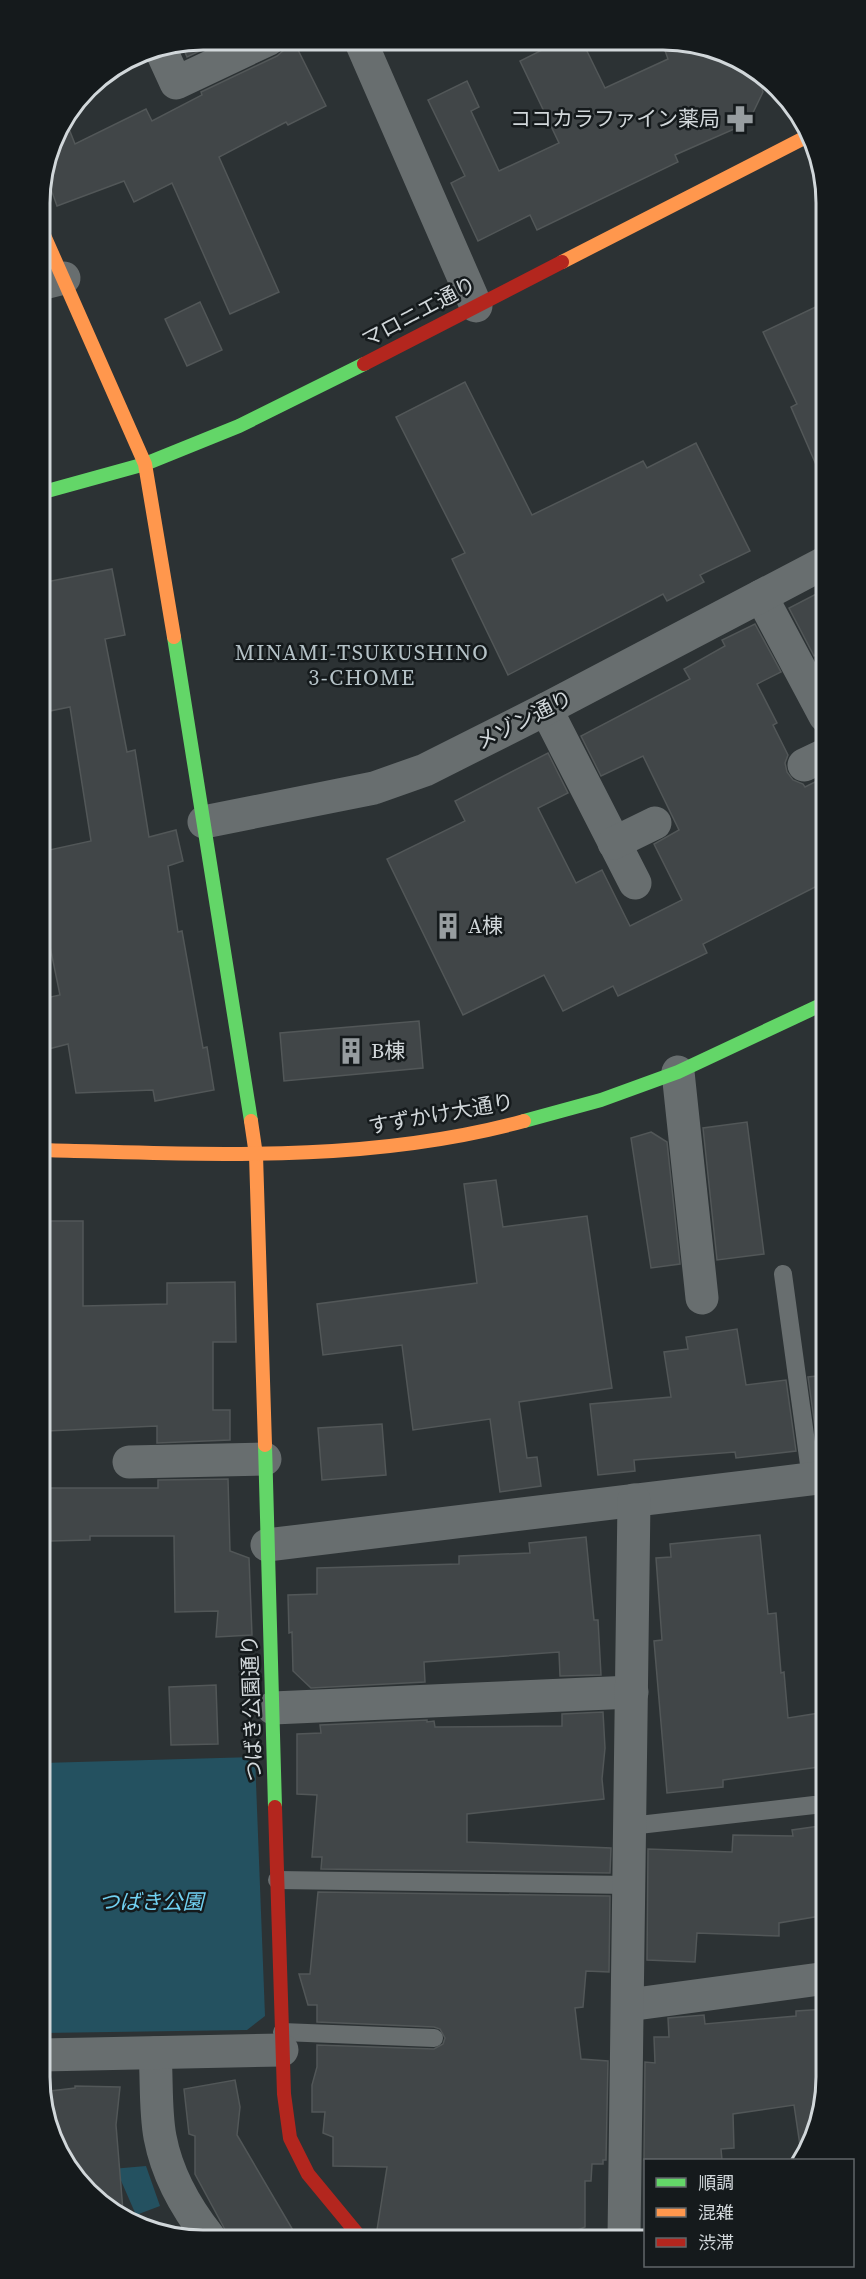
<svg xmlns="http://www.w3.org/2000/svg" width="866" height="2279" font-family="'Source Serif 4','Noto Sans JP',serif">
  <style>
    .green { fill: #245160 }
    .building { fill: #414648; stroke: #525758; stroke-width: 1.5 }
    .lines { fill: none; stroke-linecap: round; stroke-linejoin: round }
    .lane { stroke: #686e6f; stroke-width: 18 }
    .street { stroke: #686e6f; stroke-width: 33 }
    .fast { stroke: #63d668; stroke-width: 14 }
    .slow { stroke: #ff974d; stroke-width: 14 }
    .jam { stroke: #b3261e; stroke-width: 14 }
    .labels { text-anchor: middle; stroke-width: 5; stroke-linejoin: round; paint-order: stroke }
    .poi-label { font-size: 21px; fill: #d1d7da; stroke: #151a1c; text-anchor: start }
    .street-label { font-size: 21px; fill: #d1d7da; stroke: #151a1c }
    .park-label { font-size: 21px; font-style: italic; fill: #71d1f2; stroke: #151a1c }
    .neighbourhood-label { font-size: 22px; letter-spacing: 1.5px; fill: #b5c2c7; stroke: #151a1c }
    .rim { fill: none; stroke: #d1d7da; stroke-width: 3 }
  </style>
  <rect width="100%" height="100%" fill="#2c3234"/>
  <g class="green">
    <path d="M255 1757 265 2016 247 2030 42 2033V1763Z"/>
    <path d="M146 2166 160 2206 136 2215 119 2176 93 2195 87 2192 77 2172Z"/>
  </g>
  <g class="building">
    <path d="M203 39H225L187 57 181 43Z"/>
    <path d="M288 40H293L326 106 288 125 286 122 219 157 279 292 230 314 172 183 134 202 124 181 57 206 45 172 56 130 65 119 75 144 146 109 152 121 202 95 201 92 277 56 285 49Z"/>
    <path d="M560 41H582L605 88 668 59 662 42H695L758 76 763 92 748 123 675 155 678 162 537 230 530 215 478 241 451 183 465 176 428 100 467 81 479 107 471 111 499 171 559 143 520 61Z"/>
    <path d="M200 302 222 350 187 366 165 319Z"/>
    <path d="M824 303V483L791 407 797 404 763 332Z"/>
    <path d="M465 382 532 515 643 461 647 468 696 443 750 551 700 575 704 582 667 601 663 594 508 675 452 559 465 553 396 417Z"/>
    <path d="M112 569 125 635 105 639 127 752 135 750 149 837 176 830 183 861 168 866 178 932 182 931 203 1048 207 1047 214 1090 155 1101 153 1090 76 1093 68 1044 41 1051V999L60 995 40 898V852L91 841 70 707 40 713V644L44 643 41 609 45 603 41 583Z"/>
    <path d="M824 590 825 650 814 656 789 608Z"/>
    <path d="M755 624 781 672 757 684 777 723 773 725 788 755 785 763 787 772 793 780 803 784 805 787 825 777V882L703 944 707 953 618 996 613 986 563 1011 544 975 463 1015 387 859 465 821 455 801 548 753 568 793 538 808 576 883 602 870 630 926 682 900 654 844 679 830 643 756 601 776 581 736 690 679 684 669 725 646 722 640Z"/>
    <path d="M419 1021 423 1068 284 1081 280 1033Z"/>
    <path d="M747 1122 764 1254 717 1260 703 1128Z"/>
    <path d="M651 1132 667 1142 680 1264 651 1268 631 1138Z"/>
    <path d="M496 1180 503 1227 587 1216 612 1388 519 1402 527 1458 537 1457 541 1486 500 1492 490 1419 413 1430 402 1345 323 1355 317 1304 477 1283 464 1184Z"/>
    <path d="M41 1221H83V1306L167 1304V1283L235 1282 236 1342H213V1410H230V1440L157 1443V1426L47 1431 43 1361H41Z"/>
    <path d="M737 1329 746 1385 786 1380 796 1451 736 1458 735 1452 634 1460 635 1471 598 1475 590 1404 671 1397 664 1352 688 1349 686 1337Z"/>
    <path d="M826 1375V1447L818 1448 808 1377Z"/>
    <path d="M382 1424 386 1475 322 1480 318 1428Z"/>
    <path d="M228 1479 230 1551 249 1558 252 1635 216 1637 218 1611 175 1612 174 1536H90V1540L51 1541 50 1488H158V1480Z"/>
    <path d="M760 1535 768 1614 776 1613 781 1673 784 1672 788 1718 826 1712V1766L723 1780V1787L667 1793 654 1641 662 1640 656 1558 671 1557 670 1544Z"/>
    <path d="M586 1537 594 1620H598L601 1675 560 1676 559 1652 424 1662 425 1682 311 1688 293 1671 292 1632 289 1633 288 1595 317 1594V1568L459 1564V1556L530 1553 529 1543Z"/>
    <path d="M216 1685 218 1744 171 1745 169 1687Z"/>
    <path d="M603 1712 605 1748 602 1779 604 1799 467 1814V1842L611 1848 610 1873 321 1869 322 1857H312L317 1795 297 1794V1734L321 1733 320 1725 427 1720V1722L434 1721 435 1727 562 1726V1714Z"/>
    <path d="M826 1825V1915L779 1923V1936L697 1933 695 1962 647 1960 648 1849 732 1852 733 1835 793 1836 792 1830Z"/>
    <path d="M318 1892 610 1896 609 1972 586 1971 583 2007 575 2008 581 2059 608 2061 606 2160H603V2164H592L591 2181H585V2227L568 2234H505L506 2237H378L377 2230 387 2167 333 2166V2137L323 2133 325 2112H312V2085L317 2067V2045L434 2049 443 2044 445 2038 440 2029 434 2027 317 2022V2005H308L299 1974H310Z"/>
    <path d="M827 2009V2042H822L827 2086 815 2139 802 2159 794 2105 733 2114 734 2148 721 2149 722 2160H644L645 2062 655 2063 654 2037H669L668 2018 704 2015 705 2024 796 2016V2011Z"/>
    <path d="M235 2080 240 2107 237 2135 297 2237H229L195 2174V2136L189 2134 184 2089Z"/>
    <path d="M75 2086 120 2087 116 2125 123 2211 87 2192 42 2108V2092L75 2088Z"/>
  </g>
  <g class="lines">
    <g class="lane">
      <path d="M783 1274 811 1479"/>
      <path d="M630 1826 814 1805"/>
      <path d="M277 1880 629 1885"/>
      <path d="M282 2032 434 2038"/>
    </g>
    <g class="street">
      <path d="M360 40 476 306"/>
      <path d="M160 48 176 83 269 39"/>
      <path d="M40 284 64 278"/>
      <path d="M761 596 825 716"/>
      <path d="M546 709 635 883"/>
      <path d="M804 765 825 755"/>
      <path d="M204 822 374 788 425 770 546 709 824 563"/>
      <path d="M614 843 655 823"/>
      <path d="M678 1072 702 1298"/>
      <path d="M129 1462 265 1459"/>
      <path d="M267 1545 826 1477"/>
      <path d="M273 1708 632 1692"/>
      <path d="M628 2005 827 1978"/>
      <path d="M155 2053C157 2080 155 2110 160 2137 167 2174 186 2208 209 2237"/>
      <path d="M42 2055 282 2050"/>
      <path d="M624 2237 634 1500"/>
    </g>
    <g class="fast">
      <path d="M40 493 145 464 239 426 364 364"/>
      <path d="M174 637 251 1121"/>
      <path d="M524 1121 601 1100 678 1072 825 1003"/>
      <path d="M265 1445 275 1807"/>
    </g>
    <g class="slow">
      <path d="M39 224 145 464 174 637"/>
      <path d="M562 262 806 137"/>
      <path d="M251 1121 256 1155 265 1445"/>
      <path d="M41 1150C202 1154 366 1164 524 1121"/>
    </g>
    <g class="jam">
      <path d="M364 364 562 262"/>
      <path d="M275 1807 284 2094 290 2138 308 2174 360 2237"/>
    </g>
  </g>
  <defs>
    <symbol id="pharmacy-bare" viewBox="-9 -9 18 18"><path d="M-2-6h4v4h4v4h-4v4h-4v-4h-4v-4h4Z" fill="#979da0" stroke="#151a1c" stroke-width="2.5" paint-order="stroke"/></symbol>
    <symbol id="building-bare" viewBox="-9 -9 18 18"><path d="M-4-6H4V6H1V3H-1V6H-4ZM-2.5-4.3h1.7v1.8h-1.7ZM.8-4.3h1.7v1.8H.8ZM-2.5-1h1.7V.8h-1.7ZM.8-1h1.7V.8H.8Z" fill="#979da0" stroke="#151a1c" stroke-width="2.5" paint-order="stroke"/></symbol>
  </defs>
  <g fill-rule="evenodd">
    <use href="#pharmacy-bare" x="721" y="100" width="38" height="38"/>
    <use href="#building-bare" x="429" y="907" width="38" height="38"/>
    <use href="#building-bare" x="332" y="1032" width="38" height="38"/>
  </g>
  <g class="labels">
    <g class="poi-label">
      <text x="720" y="126" text-anchor="end">ココカラファイン薬局</text>
      <text x="468" y="933">A棟</text>
      <text x="371" y="1058">B棟</text>
    </g>
    <g class="street-label">
      <text transform="translate(419 312) rotate(-28)" y="7">マロニエ通り</text>
      <text transform="translate(524 720) rotate(-27)" y="7">メゾン通り</text>
      <text transform="translate(441 1114) rotate(-10)" y="7">すずかけ大通り</text>
      <text transform="translate(252 1708) rotate(-92)" y="7">つばき公園通り</text>
    </g>
    <g class="park-label">
      <text x="151" y="1909">つばき公園</text>
    </g>
    <g class="neighbourhood-label">
      <text x="362" y="660">MINAMI-TSUKUSHINO<tspan x="362" dy="25">3-CHOME</tspan></text>
    </g>
  </g>
  <path d="M0 0H866V2279H0ZM203 50H663A153 153 0 0 1 816 203V2077A153 153 0 0 1 663 2230H203A153 153 0 0 1 50 2077V203A153 153 0 0 1 203 50Z" fill="#151a1c" fill-rule="evenodd"/>
  <path class="rim" d="M203 50H663A153 153 0 0 1 816 203V2077A153 153 0 0 1 663 2230H203A153 153 0 0 1 50 2077V203A153 153 0 0 1 203 50Z"/>
  <rect x="644" y="2159" width="210" height="108" fill="#151a1c" stroke="#606668" stroke-width="1.5"/>
  <rect x="656" y="2178" width="30" height="9" fill="#63d668" stroke="#606668" stroke-width="1.5"/>
  <text x="698" y="2189" font-size="18" fill="#d1d7da">順調</text>
  <rect x="656" y="2208" width="30" height="9" fill="#ff974d" stroke="#606668" stroke-width="1.5"/>
  <text x="698" y="2219" font-size="18" fill="#d1d7da">混雑</text>
  <rect x="656" y="2238" width="30" height="9" fill="#b3261e" stroke="#606668" stroke-width="1.5"/>
  <text x="698" y="2249" font-size="18" fill="#d1d7da">渋滞</text>
</svg>
